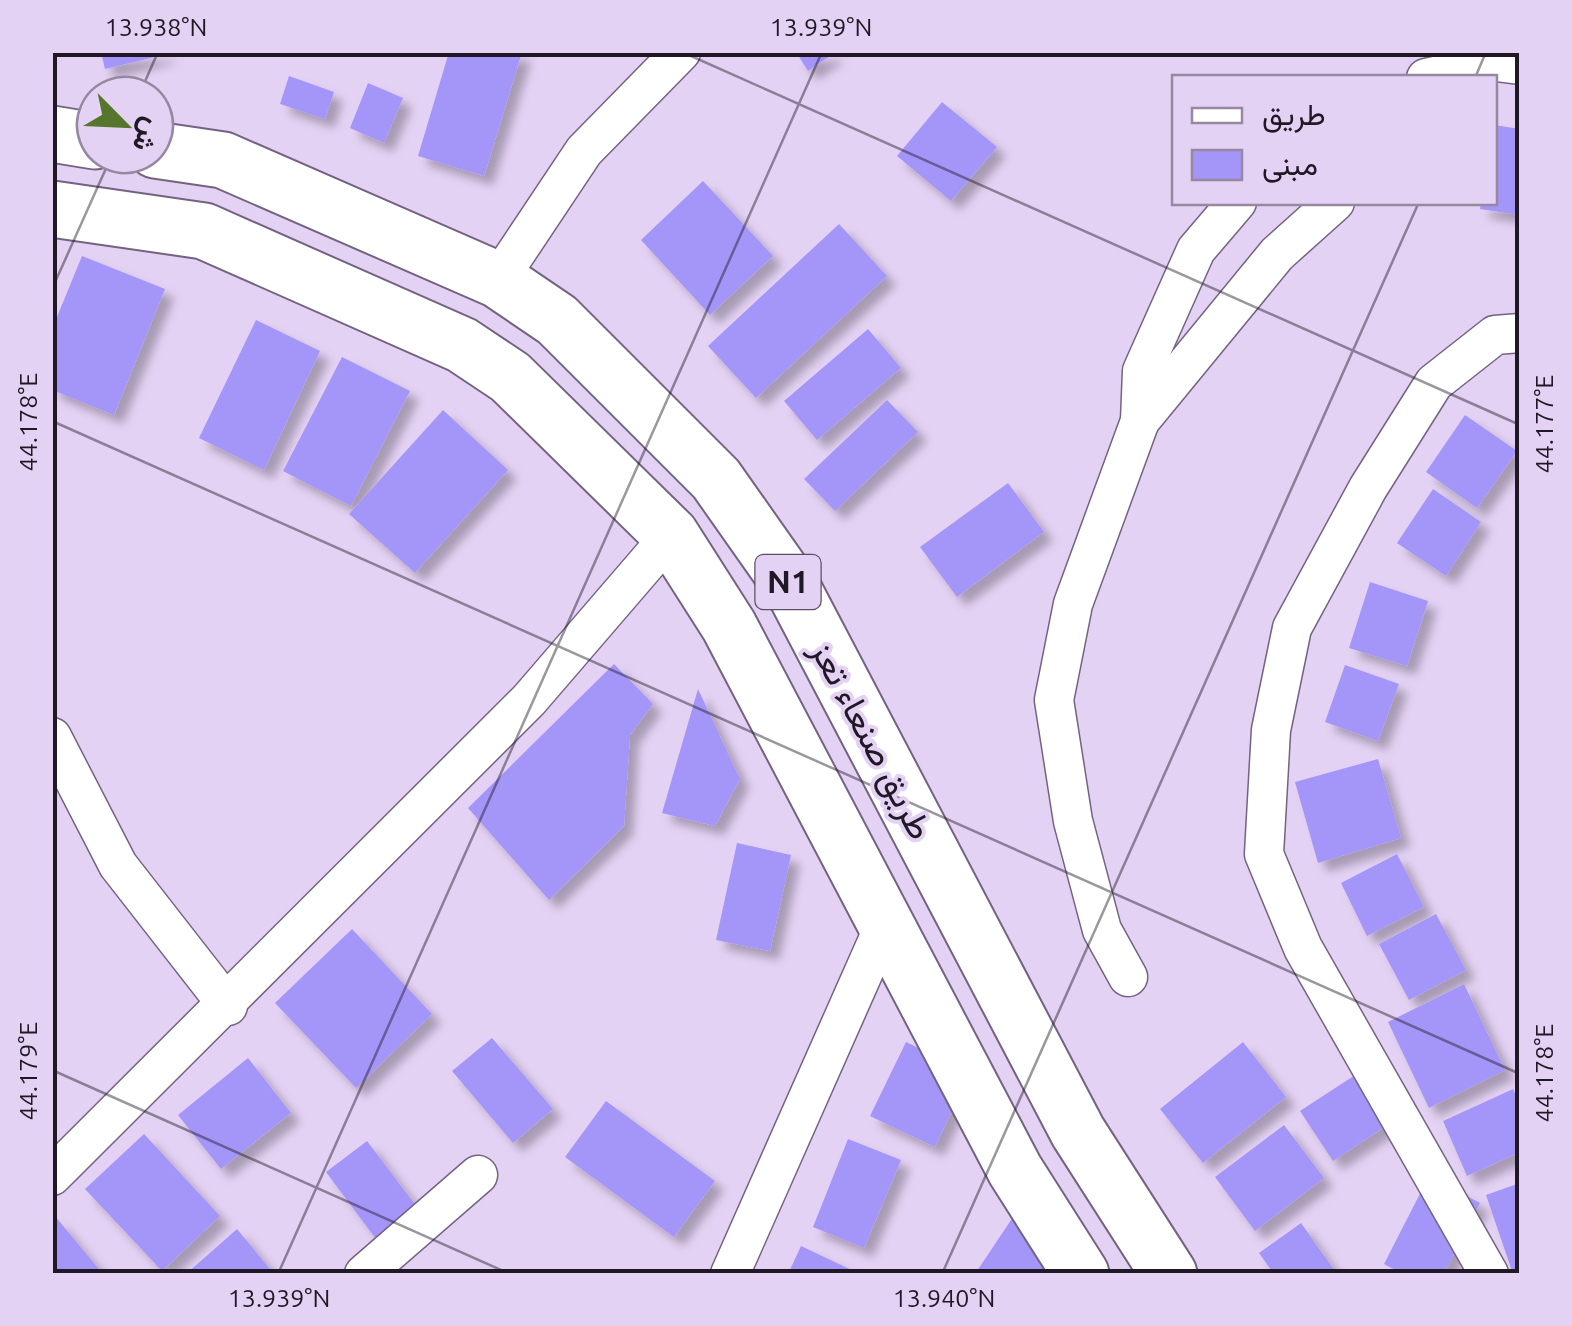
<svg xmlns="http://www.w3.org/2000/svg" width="1572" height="1326" font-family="Ubuntu,Vazirmatn,sans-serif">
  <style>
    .building { fill: #a495f8; filter: url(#shadow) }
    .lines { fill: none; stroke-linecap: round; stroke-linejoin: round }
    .street-casing { stroke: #736381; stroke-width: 41 }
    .highway-casing { stroke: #736381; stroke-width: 59 }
    .street { stroke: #fff; stroke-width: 38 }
    .highway { stroke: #fff; stroke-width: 55 }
    .ticks { fill: none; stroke: #201925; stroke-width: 2.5; stroke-opacity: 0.45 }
    .labels { text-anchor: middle; stroke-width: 8; stroke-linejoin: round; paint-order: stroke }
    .shield { fill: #e4d2f4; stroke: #5b5063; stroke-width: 2.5 }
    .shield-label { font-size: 32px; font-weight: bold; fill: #201925 }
    .street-label { font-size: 35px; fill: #201925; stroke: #e4d2f4 }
    .neatline { fill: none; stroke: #201925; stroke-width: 4 }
    .ticks-label { font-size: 25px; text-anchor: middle; fill: #201925 }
  </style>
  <defs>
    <filter id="shadow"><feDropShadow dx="9" dy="9" stdDeviation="5" flood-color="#0004"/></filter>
  </defs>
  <rect width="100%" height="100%" fill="#e4d2f4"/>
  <g class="building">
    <path d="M101 52H167V54L105 69Z"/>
    <path d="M449 52H522L484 176 418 156Z"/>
    <path d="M796 52H836L808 71Z"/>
    <path d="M289 76 334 92 325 119 280 104Z"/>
    <path d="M368 83 403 98 384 143 350 128Z"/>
    <path d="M942 102 997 147 951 201 897 156Z"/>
    <path d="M1494 125 1520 129V215L1480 209 1481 202H1494Z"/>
    <path d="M703 181 773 256 710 315 641 240Z"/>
    <path d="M839 224 887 276 756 398 708 346Z"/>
    <path d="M82 256 165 289 114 415 52 390V329Z"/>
    <path d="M256 320 320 351 264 470 199 438Z"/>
    <path d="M868 329 901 368 817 440 784 401Z"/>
    <path d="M342 357 410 391 351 506 283 471Z"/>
    <path d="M887 400 918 432 835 511 804 479Z"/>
    <path d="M443 410 508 470 415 573 349 514Z"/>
    <path d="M1465 415 1517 451 1477 508 1426 472Z"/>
    <path d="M1008 483 1044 532 957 597 920 547Z"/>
    <path d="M1433 489 1481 522 1446 576 1397 543Z"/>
    <path d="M1370 582 1428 601 1407 666 1349 648Z"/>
    <path d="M614 664 653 704 630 735 624 826 549 900 468 808Z"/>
    <path d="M1345 665 1399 684 1378 741 1325 722Z"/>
    <path d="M698 689 740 779 715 826 662 813Z"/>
    <path d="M1378 759 1401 838 1318 863 1295 782Z"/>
    <path d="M737 843 791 855 770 951 716 940Z"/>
    <path d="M1397 854 1424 907 1367 936 1341 883Z"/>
    <path d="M1436 914 1466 970 1409 1000 1379 944Z"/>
    <path d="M352 929 432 1014 356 1088 275 1003Z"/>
    <path d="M1464 984 1505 1070 1429 1108 1388 1022Z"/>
    <path d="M492 1038 553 1109 513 1143 452 1071Z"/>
    <path d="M906 1042 970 1072 935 1147 870 1116Z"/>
    <path d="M1243 1042 1286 1097 1203 1163 1160 1109Z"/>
    <path d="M248 1058 291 1113 221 1169 178 1115Z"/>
    <path d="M1375 1062 1407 1112 1333 1161 1300 1111Z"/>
    <path d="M1513 1089 1520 1105V1152L1467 1176 1443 1121Z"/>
    <path d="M606 1101 715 1181 674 1237 565 1157Z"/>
    <path d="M1284 1125 1324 1178 1255 1231 1215 1177Z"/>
    <path d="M144 1134 220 1216 162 1271 85 1189Z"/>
    <path d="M848 1139 901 1160 864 1248 813 1227Z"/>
    <path d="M367 1141 417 1207 376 1239 326 1172Z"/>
    <path d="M1429 1176 1480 1203 1444 1274H1403L1384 1264Z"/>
    <path d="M1520 1183V1274H1513L1486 1195Z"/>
    <path d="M1021 1205 1055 1274H975Z"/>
    <path d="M55 1216 103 1274H52Z"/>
    <path d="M1301 1223 1337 1274H1274L1259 1253Z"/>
    <path d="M237 1229 274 1274H186Z"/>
    <path d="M801 1246 860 1274H788Z"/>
  </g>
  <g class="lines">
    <defs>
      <g id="street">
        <path d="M1426 78 1496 62 1520 65"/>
        <path d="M498 280 584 151 681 52"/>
        <path d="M1140 421 1277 254 1335 202"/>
        <path d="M52 737 118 865 228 1006"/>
        <path d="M1128 977 1102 930 1073 821 1054 700 1073 604 1140 421 1142 371 1196 250 1237 202"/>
        <path d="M52 1176 529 700 671 535"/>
        <path d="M364 1274 478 1175"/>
        <path d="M730 1274 885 924"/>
        <path d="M1489 1274 1303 948 1264 854 1271 730 1292 628 1368 488 1434 383 1495 335 1520 333"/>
      </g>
      <g id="highway">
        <path d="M52 134 95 141"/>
        <path d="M155 150 223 160 498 280 557 320 716 479 792 587 1078 1132 1169 1274"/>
        <path d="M52 209 204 231 462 345 510 377 671 535 729 626 1015 1170 1081 1274"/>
      </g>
    </defs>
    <use href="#street" class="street-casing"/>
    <use href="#highway" class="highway-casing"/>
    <use href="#street" class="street"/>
    <use href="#highway" class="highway"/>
  </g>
  <path class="ticks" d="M682 52 1520 425M1475 78 1486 52M139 95 158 52M52 289 112 155M52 421 1520 1074M52 1070 510 1274M278 1274 822 52M942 1274 1419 202"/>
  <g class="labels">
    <rect class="shield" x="755.5" y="555" width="65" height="54" rx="8"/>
    <g class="shield-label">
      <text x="788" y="593">N1</text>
    </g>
    <g class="street-label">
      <text transform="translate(872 740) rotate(62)" y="12">طريق صنعاء تعز</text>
    </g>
  </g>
  <rect width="1572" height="1326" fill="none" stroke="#e4d2f4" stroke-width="110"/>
  <rect x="1172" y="75" width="325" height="130" fill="#e4d2f4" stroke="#9688a1" stroke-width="2.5"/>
  <rect x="1192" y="108" width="50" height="15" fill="#ffffff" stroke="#9688a1" stroke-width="2.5"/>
  <text x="1262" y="125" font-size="30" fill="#201925">طريق</text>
  <rect x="1192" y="150" width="50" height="30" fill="#a495f8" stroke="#9688a1" stroke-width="2.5"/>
  <text x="1262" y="175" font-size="30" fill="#201925">مبنى</text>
  <g transform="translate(125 125) rotate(114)"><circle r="48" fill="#e4d2f4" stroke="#9688a1" stroke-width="2.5"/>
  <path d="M0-8L18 38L0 25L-18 38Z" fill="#56762c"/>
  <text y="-15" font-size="28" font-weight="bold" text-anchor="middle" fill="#201925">ش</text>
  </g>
  <rect x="55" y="55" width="1462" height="1216" class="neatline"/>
  <g class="ticks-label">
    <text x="156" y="36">13.938°N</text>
    <text x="821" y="36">13.939°N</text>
    <text transform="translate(28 422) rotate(-90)" y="9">44.178°E</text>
    <text transform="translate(1544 424) rotate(-90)" y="9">44.177°E</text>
    <text transform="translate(28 1071) rotate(-90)" y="9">44.179°E</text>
    <text transform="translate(1544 1073) rotate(-90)" y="9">44.178°E</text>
    <text x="279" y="1307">13.939°N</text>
    <text x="944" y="1307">13.940°N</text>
  </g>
</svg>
